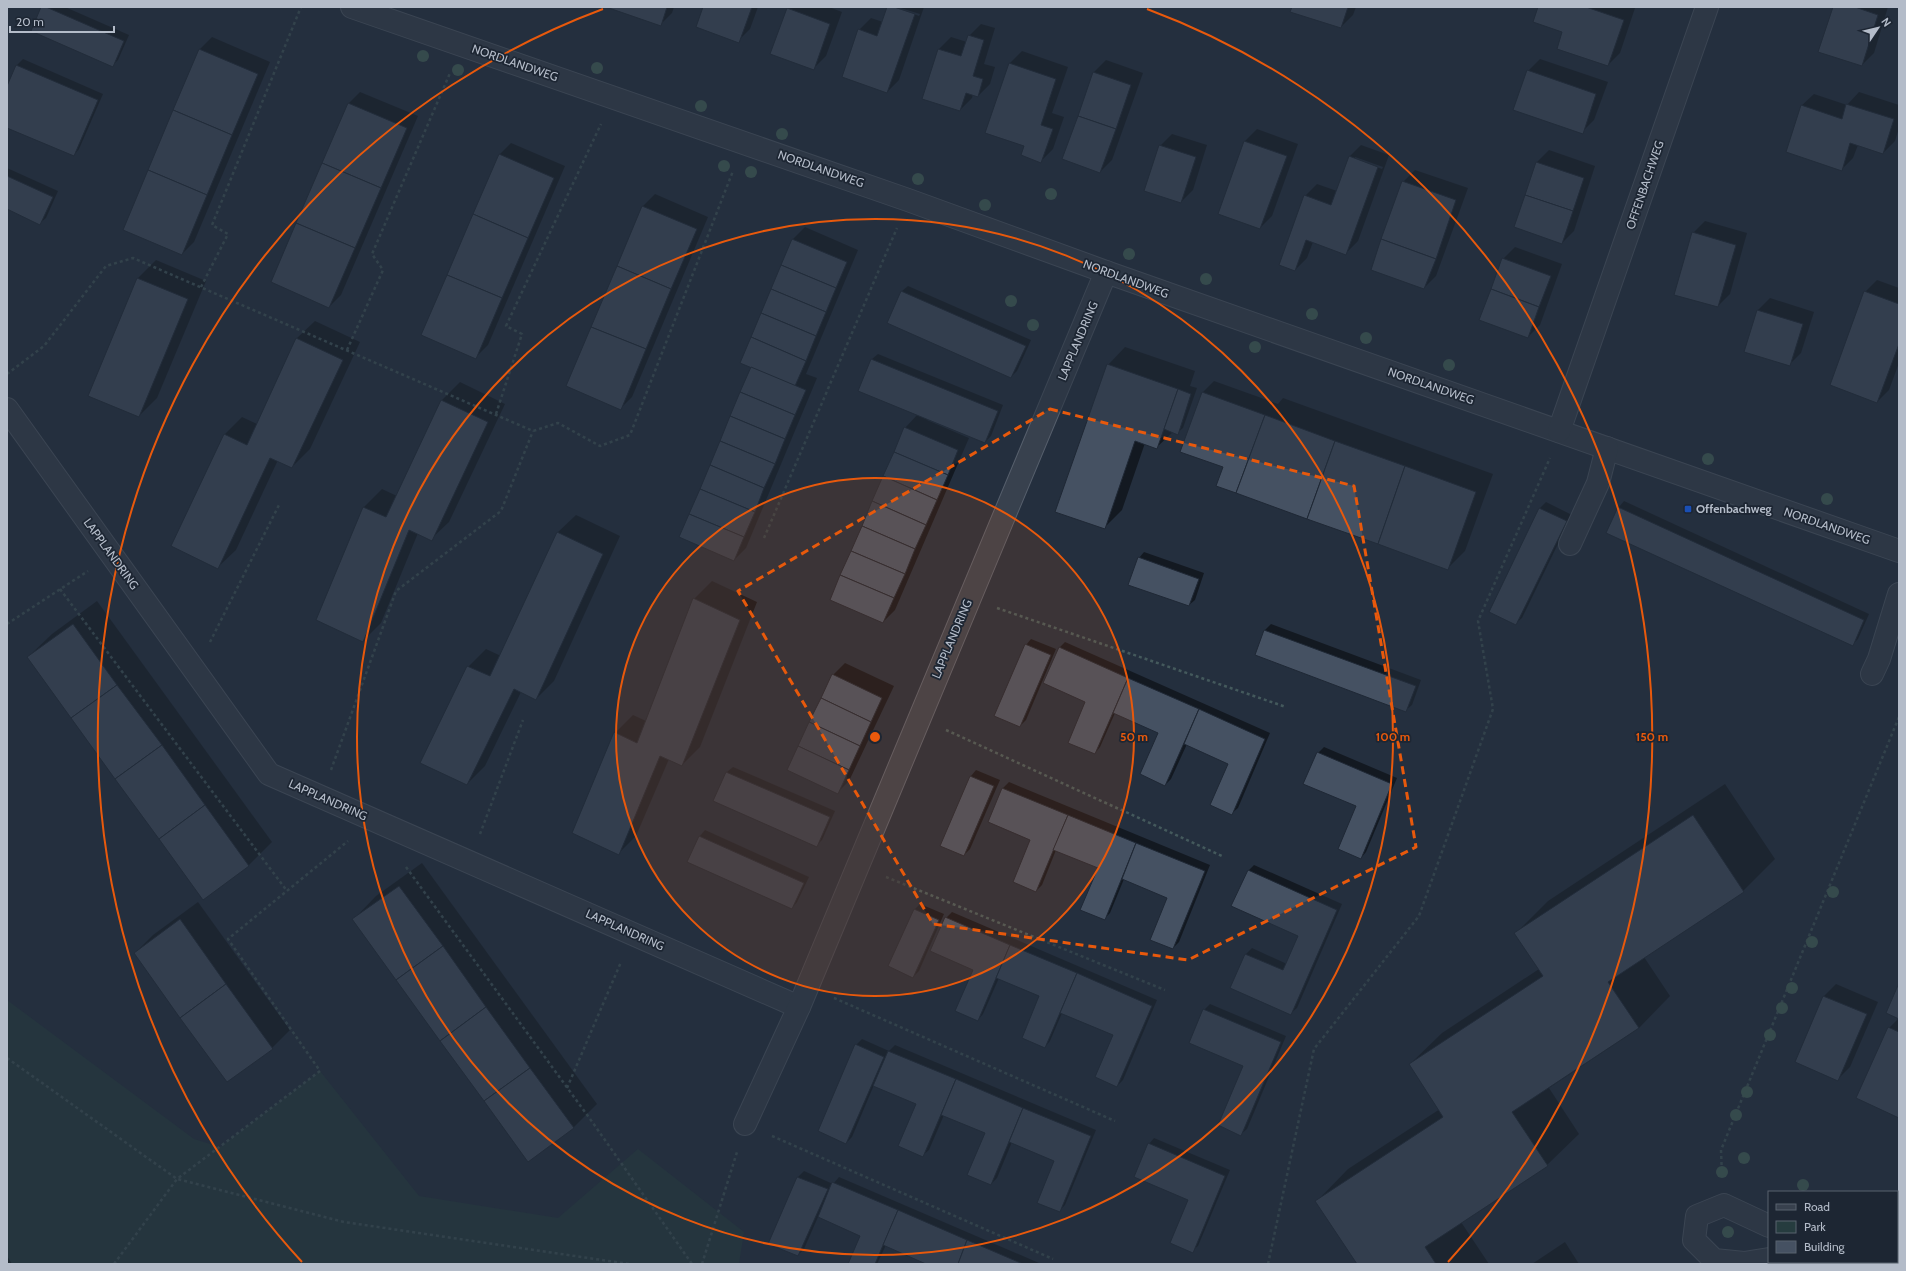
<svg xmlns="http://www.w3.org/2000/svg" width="1906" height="1271" font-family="Cabin,sans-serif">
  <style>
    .green { fill: #263c3f }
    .shadow { fill: #0007; fill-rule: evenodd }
    .building { fill: #455162; stroke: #1f2835 }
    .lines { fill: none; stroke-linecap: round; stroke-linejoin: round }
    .minor-casing { stroke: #565f6c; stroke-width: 24 }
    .path { stroke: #44595c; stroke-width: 2.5; stroke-dasharray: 3 3; stroke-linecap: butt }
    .minor { stroke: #38414e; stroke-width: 22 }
    .tree { fill: #4b6a5d }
    .marked { fill: none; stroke: #e8590c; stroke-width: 3; stroke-dasharray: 8 5; stroke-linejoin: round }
    .ring { fill: none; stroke: #e8590c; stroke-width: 2 }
    .transit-dot { fill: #1a4fb4; stroke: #1d2633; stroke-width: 1.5 }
    .labels { text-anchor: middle; stroke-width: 3.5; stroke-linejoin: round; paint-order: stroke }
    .street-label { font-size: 12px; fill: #b4bcc9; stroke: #1d2633 }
    .poi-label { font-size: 12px; font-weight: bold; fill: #b4bcc9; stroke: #1d2633; text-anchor: start }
    .centre { fill: #e8590c; stroke: #1d2633; stroke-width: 2 }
    .ring-label { font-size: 12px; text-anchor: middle; font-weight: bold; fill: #e8590c; stroke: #1d2633; stroke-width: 3.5; stroke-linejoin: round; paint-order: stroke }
  </style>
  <rect width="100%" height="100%" fill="#242f3e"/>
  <path class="green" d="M7 1000 194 1139 220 1147 320 1071 419 1196 558 1218 638 1149 744 1232 739 1264H7Z"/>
  <g class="shadow">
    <path d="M42 7H65L129 35 118 60 112 66Z"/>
    <path d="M609 7H674L672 13 660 25Z"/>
    <path d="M704 7H758L750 29 738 41Z"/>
    <path d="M789 7H829L842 12 826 56 814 68 788 8Z"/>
    <path d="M889 7H895L919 16 920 14 897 7H924L899 80 887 92 859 30 871 18 883 22Z"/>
    <path d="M1293 7H1356L1353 15 1341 27Z"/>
    <path d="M1539 7H1633L1635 8 1620 53 1608 65 1563 31Z"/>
    <path d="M1834 7H1888L1874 53 1862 65Z"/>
    <path d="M981 24 995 28 984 64 995 67 990 84 978 96 973 94 972 98 960 110 923 98 939 49 951 37 967 42 969 36Z"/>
    <path d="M212 37 270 62 194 242 182 254 200 49Z"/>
    <path d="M1022 51 1068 67 1052 113 1064 117 1053 149 1041 161 1025 145 987 132 1010 63Z"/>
    <path d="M23 59 103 94 79 149 74 155 7 127V88L17 65Z"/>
    <path d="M1540 59 1608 82 1594 120 1582 132 1528 71Z"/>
    <path d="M1106 60 1143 73 1112 160 1100 172 1063 159 1094 72Z"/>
    <path d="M360 92 418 116 341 295 329 307 348 104Z"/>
    <path d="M1859 92 1899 105V128L1895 141 1883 153 1858 145 1853 158 1841 170 1801 106 1814 94 1847 105Z"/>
    <path d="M1257 129 1298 144 1272 216 1260 228 1219 214 1245 141Z"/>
    <path d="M1172 134 1207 145 1193 190 1181 202 1160 146Z"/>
    <path d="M511 143 565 166 488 345 476 357 499 155Z"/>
    <path d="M1361 145 1389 155 1358 241 1346 253 1313 242 1307 258 1295 270 1305 196 1317 184 1337 191 1349 157ZM1355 157 1383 167 1382 169 1355 159Z"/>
    <path d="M1549 150 1595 166 1574 231 1562 243 1515 227 1537 162Z"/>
    <path d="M7 168 58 191 46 218 40 223 7 208Z"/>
    <path d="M1415 170 1468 188 1436 276 1424 288 1403 182Z"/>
    <path d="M655 194 708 217 632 397 620 409 643 206Z"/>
    <path d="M1705 221 1747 233 1730 294 1718 306 1693 233Z"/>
    <path d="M805 227 858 250 806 374 817 378 746 548 734 560 752 367 741 362 793 239Z"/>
    <path d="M1515 247 1562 264 1540 325 1528 337 1503 259Z"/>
    <path d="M156 260 206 281 157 398 139 416 90 395 138 278Z"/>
    <path d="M1877 280 1899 288V363L1889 390 1877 402 1865 292Z"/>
    <path d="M908 286 1031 340 1017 371 1011 377 888 322 902 291Z"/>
    <path d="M1770 298 1814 312 1801 353 1789 365 1745 351 1758 310Z"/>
    <path d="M315 321 360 342 310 449 292 467 278 460 236 550 218 567 224 435 242 417 257 424 297 338Z"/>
    <path d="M1125 347 1195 371 1190 386 1197 388 1183 428 1177 433 1173 432 1157 447 1145 443 1122 510 1104 528 1108 365Z"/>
    <path d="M878 354 1003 405 991 436 985 442 928 418 927 420 969 438 895 610 883 622 905 428 918 414 860 390 872 359Z"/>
    <path d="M1214 381 1278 404 1283 398 1493 474 1465 551 1447 569 1224 466 1202 393Z"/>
    <path d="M460 382 505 404 449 522 431 539 418 533 381 623 363 641 317 619 364 507 382 489 397 496 442 400Z"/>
    <path d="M1624 501 1869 614 1858 639 1852 645 1607 532 1619 507Z"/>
    <path d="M1546 502 1572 515 1522 618 1516 623 1490 611 1540 508Z"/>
    <path d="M576 515 620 536 554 681 536 699 521 692 485 766 467 784 468 667 486 649 501 656 558 532Z"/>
    <path d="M1144 552 1204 573 1195 600 1189 605 1139 558Z"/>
    <path d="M712 581 757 602 700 747 682 765 669 759 636 836 618 854 615 733 633 715 646 721 694 599Z"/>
    <path d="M97 601 272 842 249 865 203 898 28 657 52 634Z"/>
    <path d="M1271 624 1421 680 1412 705 1406 710 1256 654 1265 630Z"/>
    <path d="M1031 639 1056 649 1026 720 1020 726 1026 645Z"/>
    <path d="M1065 642 1270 733 1238 808 1232 813 1229 763 1187 744 1171 779 1165 785 1159 733 1115 713 1100 747 1095 753 1087 701 1059 648Z"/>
    <path d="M845 663 894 686 849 781 837 793 833 675Z"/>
    <path d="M1324 747 1397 778 1366 852 1361 858 1357 805 1318 753Z"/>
    <path d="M733 767 835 811 822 840 817 845 715 801 727 772Z"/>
    <path d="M976 770 1000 780 970 849 964 855 941 845 971 776Z"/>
    <path d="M1009 782 1210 865 1179 942 1173 948 1168 897 1124 879 1110 913 1104 919 1099 867 1056 850 1042 885 1036 891 1031 839 989 822 1003 788Z"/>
    <path d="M1725 784 1775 859 1743 891 1644 957 1670 996 1639 1028 1549 1088 1579 1134 1547 1165 1461 1222 1489 1264H1358L1317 1201 1348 1169 1440 1109 1410 1064 1442 1033 1539 969 1516 933 1548 901Z"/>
    <path d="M705 830 809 877 797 902 792 908 688 862 700 836Z"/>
    <path d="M422 863 597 1104 574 1127 528 1160 353 920 376 896Z"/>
    <path d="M1254 865 1342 904 1297 1008 1291 1013 1231 987 1246 954 1252 948 1287 964 1299 936 1248 871Z"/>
    <path d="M198 902 290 1030 272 1048 227 1081 135 953 153 935Z"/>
    <path d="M920 904 944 914 919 971 913 977 915 909Z"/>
    <path d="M952 912 1157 1000 1123 1080 1117 1086 1114 1035 1062 1013 1050 1041 1045 1047 1040 996 999 978 983 1014 978 1020 974 969 946 918Z"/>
    <path d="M1836 984 1878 1002 1850 1067 1838 1079 1796 1061 1824 996Z"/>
    <path d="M1210 1004 1286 1036 1247 1129 1241 1134 1245 1065 1204 1010Z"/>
    <path d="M1899 1018V1117L1889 1028Z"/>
    <path d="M862 1039 889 1051 895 1045 1096 1130 1065 1205 1059 1211 1056 1160 1012 1142 997 1178 991 1184 986 1132 944 1115 929 1150 923 1155 917 1104 874 1085 852 1137 846 1143 856 1045Z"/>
    <path d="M1154 1138 1230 1170 1198 1246 1192 1251 1189 1199 1149 1144Z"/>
    <path d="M804 1171 833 1184 839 1177 1039 1263 928 1264 886 1245 877 1264H849L861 1235 818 1217 804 1249 798 1255 770 1243 798 1177Z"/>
    <path d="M1565 1242 1579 1264H1532Z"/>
    <path d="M7 1256 12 1264H7Z"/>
  </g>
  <g class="building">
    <path d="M41 7H46L124 41 113 67 31 31Z"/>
    <path d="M606 7H667L661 26Z"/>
    <path d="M703 7H752L739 43 696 27Z"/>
    <path d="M887 7H894L915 14 887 93 842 77 858 29 877 36Z"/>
    <path d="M1292 7H1348L1341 28 1290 12Z"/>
    <path d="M1538 7H1586L1624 20 1608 66 1557 49 1562 32 1533 22Z"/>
    <path d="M1833 7H1855L1878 15 1862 66 1818 52Z"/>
    <path d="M787 8 830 24 814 70 770 54Z"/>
    <path d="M968 35 984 40 973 76 983 79 978 97 966 93 960 111 922 99 938 49 961 56Z"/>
    <path d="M199 49 258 74 232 135 173 110Z"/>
    <path d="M1009 63 1056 79 1041 125 1053 129 1041 163 1021 155 1024 146 985 133Z"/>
    <path d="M16 65 98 100 74 156 7 128V86Z"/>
    <path d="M1527 70 1596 94 1583 134 1513 110Z"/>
    <path d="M1093 72 1131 85 1116 129 1078 116Z"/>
    <path d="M348 103 407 128 381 188 322 163Z"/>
    <path d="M1846 104 1894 119 1883 154 1850 143 1842 171 1786 152 1801 105 1842 119Z"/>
    <path d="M173 110 232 135 207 195 148 170Z"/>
    <path d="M1078 116 1116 129 1100 173 1062 159Z"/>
    <path d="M1244 141 1287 156 1260 229 1218 214Z"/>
    <path d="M1159 145 1196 157 1181 203 1144 191Z"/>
    <path d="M499 154 554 178 528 238 473 214Z"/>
    <path d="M1349 156 1378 167 1346 255 1306 240 1295 271 1279 265 1304 195 1331 205Z"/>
    <path d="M1536 162 1584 178 1573 211 1525 195Z"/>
    <path d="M322 163 381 188 355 248 296 223Z"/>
    <path d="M148 170 207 195 182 255 123 230Z"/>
    <path d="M7 176 53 197 40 225 7 209Z"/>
    <path d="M1402 181 1456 200 1436 259 1381 239Z"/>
    <path d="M1525 195 1573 211 1562 244 1514 227Z"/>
    <path d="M642 206 697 229 671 289 617 266Z"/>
    <path d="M473 214 528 238 502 298 447 275Z"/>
    <path d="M296 223 355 248 329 308 271 282Z"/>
    <path d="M1692 232 1736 245 1718 307 1674 295Z"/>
    <path d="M792 239 847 262 836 288 781 265Z"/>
    <path d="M1381 239 1436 259 1424 289 1371 270Z"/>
    <path d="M1502 258 1551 276 1539 307 1491 289Z"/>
    <path d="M781 265 836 288 826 312 771 289Z"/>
    <path d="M617 266 671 289 646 349 591 327Z"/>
    <path d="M447 275 502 298 476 359 421 335Z"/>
    <path d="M137 278 188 299 139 417 88 396Z"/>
    <path d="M771 289 826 312 816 336 761 313Z"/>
    <path d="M1491 289 1539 307 1528 338 1479 320Z"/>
    <path d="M901 291 1026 346 1011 378 887 323Z"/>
    <path d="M1864 291 1899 304V344L1877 403 1830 385Z"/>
    <path d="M1757 310 1803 324 1790 366 1744 352Z"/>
    <path d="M761 313 816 336 806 361 751 337Z"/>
    <path d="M591 327 646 349 621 410 566 386Z"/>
    <path d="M751 337 806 361 795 386 740 363Z"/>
    <path d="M296 338 343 360 292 468 270 458 218 569 171 546 224 434 247 445Z"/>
    <path d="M871 359 998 411 985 443 858 391Z"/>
    <path d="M1107 364 1178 389 1157 449 1135 441 1105 529 1055 512Z"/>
    <path d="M751 367 806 390 795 415 740 392Z"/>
    <path d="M1178 389 1191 394 1178 435 1164 429Z"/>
    <path d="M740 392 795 415 785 439 730 416Z"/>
    <path d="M1202 392 1265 415 1236 493 1216 486 1223 467 1180 452Z"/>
    <path d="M441 400 488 422 432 541 409 530 363 642 316 620 363 507 386 517Z"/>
    <path d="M1265 415 1335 441 1307 519 1236 493Z"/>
    <path d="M730 416 785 439 775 464 720 441Z"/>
    <path d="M904 427 958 450 948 475 894 452Z"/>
    <path d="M720 441 775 464 764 488 710 465Z"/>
    <path d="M1335 441 1405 466 1378 544 1307 519Z"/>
    <path d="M894 452 948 475 937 500 883 476Z"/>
    <path d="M710 465 764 488 755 512 700 489Z"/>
    <path d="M1405 466 1476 492 1448 570 1378 544Z"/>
    <path d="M883 476 937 500 926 525 872 501Z"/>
    <path d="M700 489 755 512 744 537 689 514Z"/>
    <path d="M872 501 926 525 915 549 862 526Z"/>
    <path d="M1618 507 1864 620 1853 646 1606 533Z"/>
    <path d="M1539 508 1567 521 1516 625 1489 612Z"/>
    <path d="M689 514 744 537 734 561 679 537Z"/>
    <path d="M862 526 915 549 905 574 851 551Z"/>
    <path d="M557 532 603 554 536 700 514 689 467 785 420 763 467 666 490 676Z"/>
    <path d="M851 551 905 574 894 598 840 575Z"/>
    <path d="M1138 557 1199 579 1189 606 1128 585Z"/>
    <path d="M840 575 894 598 883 623 830 600Z"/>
    <path d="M693 598 740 620 682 766 660 756 619 855 572 833 614 732 637 743Z"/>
    <path d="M73 624 117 685 71 718 27 657Z"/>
    <path d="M1264 630 1416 686 1406 712 1255 655Z"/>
    <path d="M1025 644 1051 655 1020 727 994 716Z"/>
    <path d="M1059 647 1128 678 1095 754 1068 743 1085 702 1043 683Z"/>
    <path d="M832 674 882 698 871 722 821 698Z"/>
    <path d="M1128 678 1199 709 1165 786 1140 774 1158 733 1113 713Z"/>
    <path d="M117 685 162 745 115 779 71 718Z"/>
    <path d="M821 698 871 722 860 746 809 722Z"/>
    <path d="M1199 709 1265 739 1232 815 1210 805 1228 764 1184 744Z"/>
    <path d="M809 722 860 746 849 770 798 746Z"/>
    <path d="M162 745 205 805 159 839 115 779Z"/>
    <path d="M798 746 849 770 838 794 787 770Z"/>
    <path d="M1317 752 1392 784 1361 859 1338 849 1356 806 1303 784Z"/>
    <path d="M726 772 830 817 817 847 713 801Z"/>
    <path d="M970 776 994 786 964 856 940 846Z"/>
    <path d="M1002 788 1068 815 1036 892 1013 882 1030 840 988 822Z"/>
    <path d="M205 805 249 866 203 900 159 839Z"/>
    <path d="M1068 815 1136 843 1105 920 1080 910 1098 868 1053 850Z"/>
    <path d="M1693 815 1744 892 1608 982 1639 1028 1512 1112 1548 1166 1425 1247 1436 1264H1357L1315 1201 1443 1117 1409 1064 1543 976 1514 933Z"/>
    <path d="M699 836 804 883 792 909 687 862Z"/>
    <path d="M1136 843 1205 871 1173 949 1150 940 1167 898 1122 879Z"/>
    <path d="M1248 870 1337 910 1291 1015 1230 988 1245 954 1283 970 1298 936 1231 906Z"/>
    <path d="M399 886 443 946 396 980 352 919Z"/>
    <path d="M914 909 939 920 913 978 888 966Z"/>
    <path d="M945 917 1010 945 978 1021 955 1011 973 970 930 951Z"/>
    <path d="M180 919 226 984 180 1018 134 953Z"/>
    <path d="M1010 945 1077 973 1045 1048 1022 1038 1039 996 996 978Z"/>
    <path d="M443 946 486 1007 440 1041 396 980Z"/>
    <path d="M1077 973 1152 1006 1117 1087 1095 1077 1113 1035 1060 1013Z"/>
    <path d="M1899 983V1019L1886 1013Z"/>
    <path d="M226 984 273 1049 227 1082 180 1018Z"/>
    <path d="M1823 996 1867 1014 1838 1081 1795 1062Z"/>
    <path d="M486 1007 530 1068 484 1101 440 1041Z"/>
    <path d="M1203 1009 1281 1042 1241 1136 1218 1125 1243 1066 1189 1043Z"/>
    <path d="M1888 1027 1899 1032V1118L1856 1098Z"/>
    <path d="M855 1044 884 1057 846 1144 818 1131Z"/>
    <path d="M888 1051 956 1079 923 1157 898 1146 916 1104 873 1086Z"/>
    <path d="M530 1068 574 1128 528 1162 484 1101Z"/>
    <path d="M956 1079 1023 1108 991 1185 967 1175 985 1133 941 1115Z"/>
    <path d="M1023 1108 1091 1136 1060 1212 1037 1203 1054 1161 1009 1142Z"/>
    <path d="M1148 1143 1225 1176 1193 1253 1170 1243 1188 1200 1134 1177Z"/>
    <path d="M797 1177 828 1189 798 1256 768 1244Z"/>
    <path d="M832 1182 898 1210 875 1264H848L860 1236 818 1217Z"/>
    <path d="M898 1210 967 1240 958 1264H926L883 1245Z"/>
    <path d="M967 1240 1023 1264H958Z"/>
  </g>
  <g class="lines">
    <defs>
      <g id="minor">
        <path d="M352 7 908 200 1106 272 1899 551"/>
        <path d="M7 409 269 774 799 1007"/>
        <path d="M1559 431 1707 7"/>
        <path d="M1570 544 1598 483 1607 448"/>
        <path d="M1872 674 1879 659 1899 594"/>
        <path d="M745 1124 799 1007 1106 272"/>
        <path d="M1769 1226 1724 1205 1697 1216 1694 1240 1714 1260 1744 1263 1769 1259"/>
        <path d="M1849 1262 1853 1264"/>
      </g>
    </defs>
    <use href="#minor" class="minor-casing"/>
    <g class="path">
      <path d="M201 287 228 234 212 225 301 7"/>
      <path d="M347 350 383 270 372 254 450 73"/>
      <path d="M7 374 44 346 106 266 133 258 533 431 558 423 600 446 630 435 733 171"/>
      <path d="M496 414 522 334 506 326 601 124"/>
      <path d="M764 538 897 228"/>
      <path d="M60 589 287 891"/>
      <path d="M997 608 1286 707"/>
      <path d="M7 624 88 571"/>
      <path d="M210 642 280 503"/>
      <path d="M946 730 1222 856"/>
      <path d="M331 770 396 591 501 511 533 431"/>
      <path d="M480 834 523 720"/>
      <path d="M406 867 593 1123 692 1264"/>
      <path d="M886 877 1165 990"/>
      <path d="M834 998 1115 1121"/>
      <path d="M7 1058 177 1179 344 1222 629 1264"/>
      <path d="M567 1088 621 962"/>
      <path d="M772 1136 1053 1259"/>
      <path d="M1722 1177 1721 1150 1899 717"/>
      <path d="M114 1264 177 1179 320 1071 228 939 348 841"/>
      <path d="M702 1264 737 1152"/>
      <path d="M1268 1264 1314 1049 1419 916 1493 709 1478 621 1550 458"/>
    </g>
    <use href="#minor" class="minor"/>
  </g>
  <g class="tree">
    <circle cx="423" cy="56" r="6"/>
    <circle cx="597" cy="68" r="6"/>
    <circle cx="458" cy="70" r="6"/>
    <circle cx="701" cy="106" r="6"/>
    <circle cx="782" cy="134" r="6"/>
    <circle cx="724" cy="166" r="6"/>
    <circle cx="751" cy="172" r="6"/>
    <circle cx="918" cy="179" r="6"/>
    <circle cx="1051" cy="194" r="6"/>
    <circle cx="985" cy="205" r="6"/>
    <circle cx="1129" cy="254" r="6"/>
    <circle cx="1206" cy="279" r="6"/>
    <circle cx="1011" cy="301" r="6"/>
    <circle cx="1312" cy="314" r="6"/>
    <circle cx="1033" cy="325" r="6"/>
    <circle cx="1366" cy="338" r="6"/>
    <circle cx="1255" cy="347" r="6"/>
    <circle cx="1449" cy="365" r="6"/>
    <circle cx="1708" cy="459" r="6"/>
    <circle cx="1827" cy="499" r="6"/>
    <circle cx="1833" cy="892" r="6"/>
    <circle cx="1812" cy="942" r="6"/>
    <circle cx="1792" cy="988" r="6"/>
    <circle cx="1782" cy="1008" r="6"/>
    <circle cx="1770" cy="1035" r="6"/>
    <circle cx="1747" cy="1092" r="6"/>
    <circle cx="1736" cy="1115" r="6"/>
    <circle cx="1744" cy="1158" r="6"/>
    <circle cx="1722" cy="1172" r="6"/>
    <circle cx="1803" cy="1185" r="6"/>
    <circle cx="1728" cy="1232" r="6"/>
  </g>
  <path d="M0 0H1906V1271H0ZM1050 409 1354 486 1416 847 1188 960 933 924 738 591Z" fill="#242f3e" fill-opacity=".55" fill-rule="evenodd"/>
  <path class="marked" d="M1050 409 1354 486 1416 847 1188 960 933 924 738 591Z"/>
  <circle cx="875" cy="737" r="259" fill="#e8590c" fill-opacity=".12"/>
  <g class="ring">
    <circle cx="875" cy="737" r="259"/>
    <circle cx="875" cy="737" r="518"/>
    <path d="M302 1262A777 777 0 0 1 603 9M1147 9A777 777 0 0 1 1448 1262"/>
  </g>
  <rect class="transit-dot" x="1684" y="505" width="8" height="8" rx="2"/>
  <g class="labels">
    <g class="street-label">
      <text transform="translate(515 63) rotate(19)" y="4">NORDLANDWEG</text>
      <text transform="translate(821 169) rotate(19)" y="4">NORDLANDWEG</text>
      <text transform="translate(1645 185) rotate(-71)" y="4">OFFENBACHWEG</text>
      <text transform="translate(1126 279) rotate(20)" y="4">NORDLANDWEG</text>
      <text transform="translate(1078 341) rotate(-67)" y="4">LAPPLANDRING</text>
      <text transform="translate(1431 386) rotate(19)" y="4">NORDLANDWEG</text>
      <text transform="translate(1827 526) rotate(19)" y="4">NORDLANDWEG</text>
      <text transform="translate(111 554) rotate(54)" y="4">LAPPLANDRING</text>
      <text transform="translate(952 639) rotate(-67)" y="4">LAPPLANDRING</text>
      <text transform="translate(328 800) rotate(24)" y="4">LAPPLANDRING</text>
      <text transform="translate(625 930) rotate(24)" y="4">LAPPLANDRING</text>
    </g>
    <g class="poi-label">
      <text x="1696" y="513">Offenbachweg</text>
    </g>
  </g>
  <circle cx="875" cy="737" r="6" class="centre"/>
  <g class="ring-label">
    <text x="1134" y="741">50 m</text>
    <text x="1393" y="741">100 m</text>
    <text x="1652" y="741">150 m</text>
  </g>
  <rect width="1906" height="1271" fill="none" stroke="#b4bcc9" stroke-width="16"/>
  <rect x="1768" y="1191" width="130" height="72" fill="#1d2633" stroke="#59626f"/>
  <rect x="1776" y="1204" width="20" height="6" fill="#38414e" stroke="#59626f"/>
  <text x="1804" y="1211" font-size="12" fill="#b4bcc9">Road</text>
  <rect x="1776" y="1221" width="20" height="12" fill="#263c3f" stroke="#59626f"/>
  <text x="1804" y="1231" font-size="12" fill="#b4bcc9">Park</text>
  <rect x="1776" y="1241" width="20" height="12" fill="#455162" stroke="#59626f"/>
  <text x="1804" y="1251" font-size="12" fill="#b4bcc9">Building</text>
  <g transform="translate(1878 28) rotate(55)" stroke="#1d2633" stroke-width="3" paint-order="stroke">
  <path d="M0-3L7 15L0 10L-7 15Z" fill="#b4bcc9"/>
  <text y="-6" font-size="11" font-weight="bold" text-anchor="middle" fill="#b4bcc9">N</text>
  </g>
  <path d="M10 26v6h104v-6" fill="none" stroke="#b4bcc9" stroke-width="2"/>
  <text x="16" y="26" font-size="12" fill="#b4bcc9" stroke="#1d2633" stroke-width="3" paint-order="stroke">20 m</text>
</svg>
